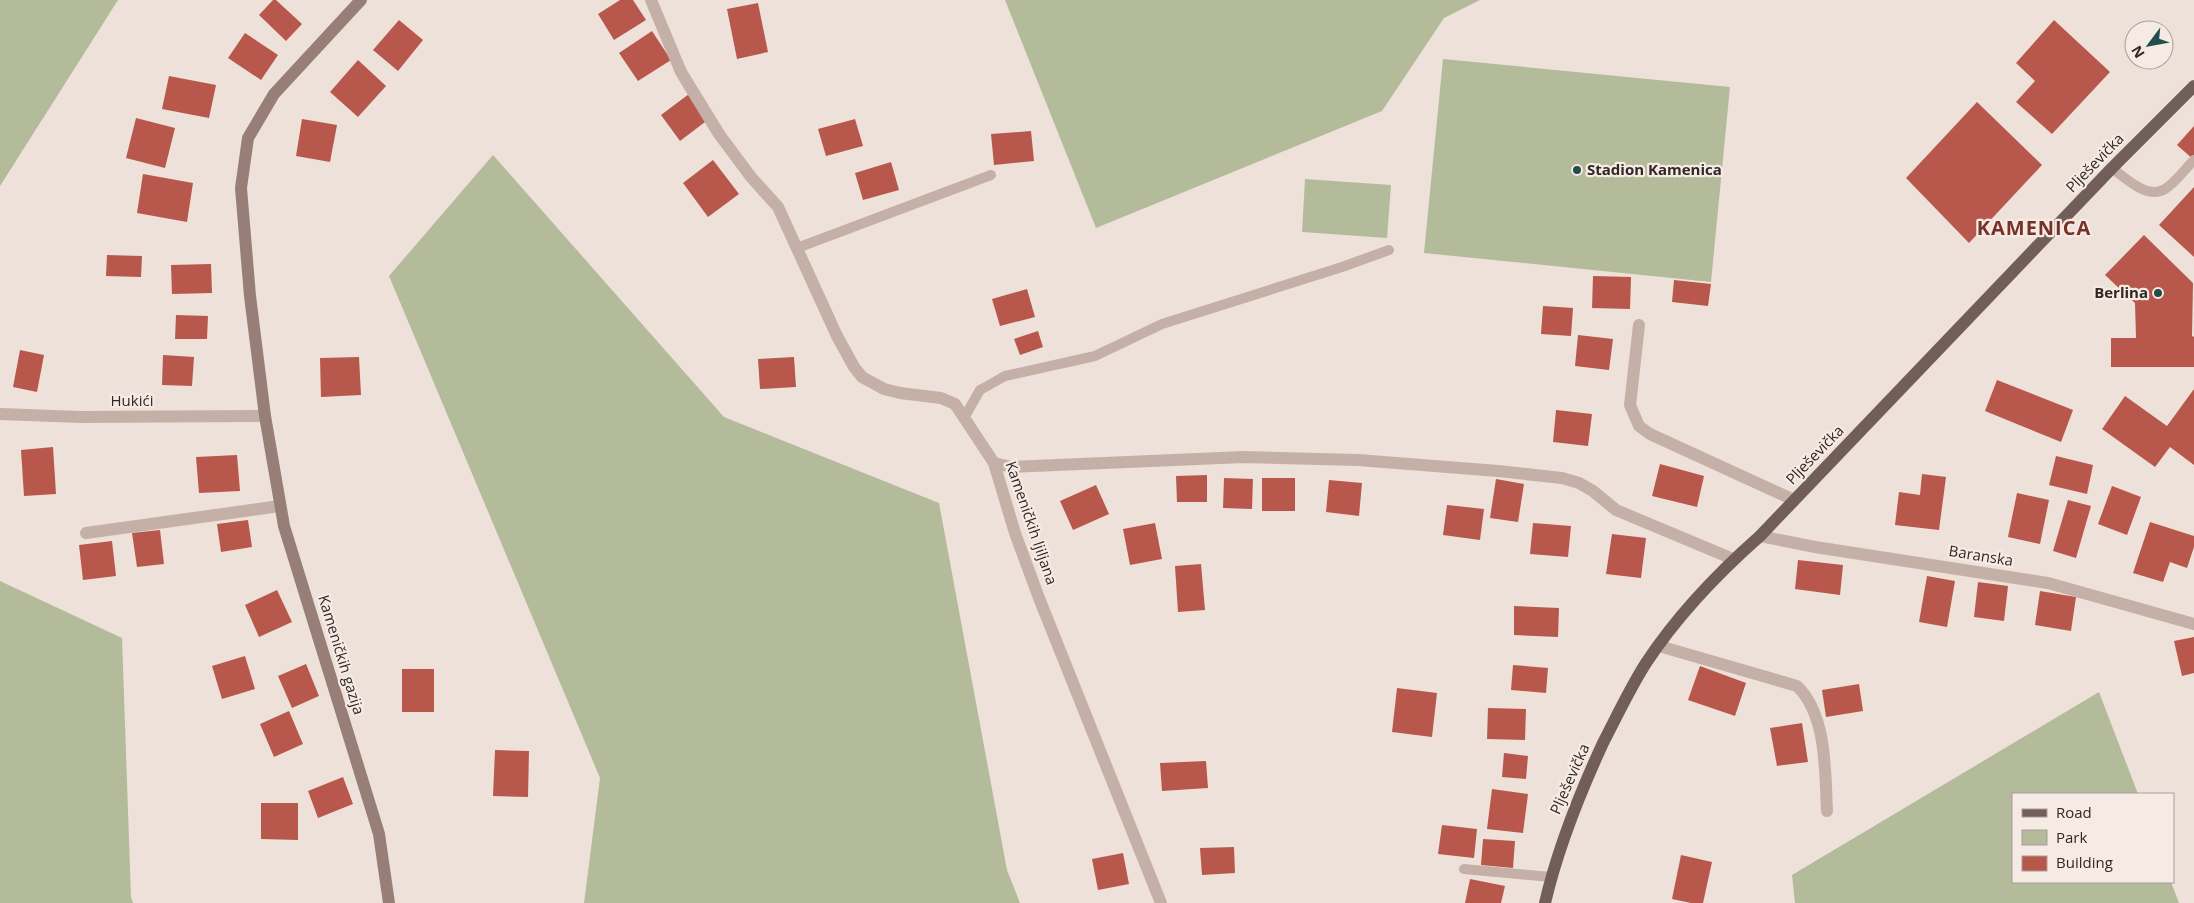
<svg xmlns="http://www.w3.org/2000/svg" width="2194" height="903" font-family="'Open Sans',sans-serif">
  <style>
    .green { fill: #b4bb9b }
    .building { fill: #b8584c }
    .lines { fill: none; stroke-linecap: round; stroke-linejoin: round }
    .lane { stroke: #c4b0a6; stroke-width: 10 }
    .street { stroke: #c4b0a6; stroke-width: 12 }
    .secondary { stroke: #977f78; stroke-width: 12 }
    .primary { stroke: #725e59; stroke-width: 12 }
    .poi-dot { fill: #214e4b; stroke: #f6ebe4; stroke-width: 2 }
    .labels { text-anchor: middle; stroke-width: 4.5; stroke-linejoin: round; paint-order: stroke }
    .street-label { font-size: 15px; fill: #312826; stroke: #f6ebe4 }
    .poi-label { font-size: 15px; font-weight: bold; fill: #312826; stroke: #f6ebe4; text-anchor: start }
    .district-label { font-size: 20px; font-weight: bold; letter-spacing: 1px; fill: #773128; stroke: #f6ebe4 }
  </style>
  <rect width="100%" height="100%" fill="#eee1d9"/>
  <g class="green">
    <path d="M0 0H118L0 186Z"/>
    <path d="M1005 0H1480L1444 18 1382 111 1096 228Z"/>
    <path d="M1443 59 1730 87 1711 282 1424 253Z"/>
    <path d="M493 155 724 417 939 503 1007 870 1020 903H584L600 778 389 276Z"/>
    <path d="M1305 179 1391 185 1387 238 1302 232Z"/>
    <path d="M0 581 122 638 131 897 133 903H0Z"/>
    <path d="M2099 692 2138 794H2013V882H2171L2179 903H1795L1792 875Z"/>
  </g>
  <g class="building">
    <path d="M273 0H276L302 24 286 41 259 15Z"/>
    <path d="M620 0H633L646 20 614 40 598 14Z"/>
    <path d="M758 3 768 52 737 59 727 9Z"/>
    <path d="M399 20 423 40 398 71 373 50Z"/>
    <path d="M2054 20 2110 72 2052 134 2016 102 2035 81 2016 63Z"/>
    <path d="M652 31 671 60 638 81 619 53Z"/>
    <path d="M245 33 278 55 261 80 228 58Z"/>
    <path d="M358 60 386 86 358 117 330 92Z"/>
    <path d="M169 76 216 85 209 118 162 109Z"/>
    <path d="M689 94 709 119 680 141 661 115Z"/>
    <path d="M1977 102 2042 165 1969 243 1906 178Z"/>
    <path d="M136 118 175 128 165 168 126 158Z"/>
    <path d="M302 119 337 125 330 162 296 156Z"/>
    <path d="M855 119 863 146 826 156 818 129Z"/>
    <path d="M2194 126V160L2177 145Z"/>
    <path d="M1031 131 1034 161 994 165 991 134Z"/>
    <path d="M713 160 739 194 708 217 683 183Z"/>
    <path d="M891 162 899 190 863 200 855 173Z"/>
    <path d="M143 174 193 183 187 222 137 213Z"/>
    <path d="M2194 187V257L2159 225Z"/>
    <path d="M2144 235 2193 283 2192 336 2194 337V367H2111V338H2136L2135 303 2105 275Z"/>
    <path d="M107 255 142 256 141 277 106 276Z"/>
    <path d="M211 264 212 293 172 294 171 265Z"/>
    <path d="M1593 276 1631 277 1630 309 1592 308Z"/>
    <path d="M1674 280 1711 284 1708 306 1672 302Z"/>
    <path d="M1027 289 1035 317 1000 326 992 299Z"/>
    <path d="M1543 306 1573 308 1571 336 1541 334Z"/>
    <path d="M176 315 208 316 207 339H175Z"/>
    <path d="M1038 331 1043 347 1020 355 1014 339Z"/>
    <path d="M1578 335 1613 339 1609 370 1575 366Z"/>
    <path d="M20 350 44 355 37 392 13 387Z"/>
    <path d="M163 355 194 357 192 386 162 385Z"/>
    <path d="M359 357 361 395 321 397 320 358Z"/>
    <path d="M794 357 796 387 760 389 758 359Z"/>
    <path d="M1997 380 2073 410 2061 442 1985 411Z"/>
    <path d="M2194 389V465L2170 447 2155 467 2102 429 2125 396 2167 426Z"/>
    <path d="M1556 410 1592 414 1588 446 1553 442Z"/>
    <path d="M53 447 56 494 24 496 21 450Z"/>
    <path d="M237 455 240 491 199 493 196 457Z"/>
    <path d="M2056 456 2093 465 2087 494 2049 485Z"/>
    <path d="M1660 464 1704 476 1697 507 1652 496Z"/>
    <path d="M1922 474 1946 477 1939 530 1895 525 1899 492 1920 495Z"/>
    <path d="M1207 475V502H1177L1176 476Z"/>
    <path d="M1224 478 1253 479 1252 509 1223 508Z"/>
    <rect x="1262" y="478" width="33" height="33"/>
    <path d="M1496 479 1524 484 1518 522 1490 518Z"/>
    <path d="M1329 480 1362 483 1359 516 1326 512Z"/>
    <path d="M1096 485 1109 514 1073 530 1060 501Z"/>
    <path d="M2112 486 2141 497 2127 535 2098 524Z"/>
    <path d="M2017 493 2049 500 2040 544 2008 537Z"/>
    <path d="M2068 500 2091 506 2076 558 2053 551Z"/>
    <path d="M1447 505 1484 509 1480 540 1443 535Z"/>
    <path d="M248 520 252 547 221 552 217 524Z"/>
    <path d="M2150 522 2194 536V547L2187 568 2170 562 2163 582 2133 573Z"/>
    <path d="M1155 523 1162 559 1130 565 1123 529Z"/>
    <path d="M1533 523 1571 526 1568 557 1530 554Z"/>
    <path d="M160 530 164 564 137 567 132 533Z"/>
    <path d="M1612 534 1646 538 1641 578 1606 574Z"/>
    <path d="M112 541 116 576 83 580 79 545Z"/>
    <path d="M1798 560 1843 565 1840 595 1795 589Z"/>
    <path d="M1201 564 1205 610 1178 612 1175 566Z"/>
    <path d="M1927 576 1955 581 1947 627 1919 622Z"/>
    <path d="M1978 582 2008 586 2004 621 1974 617Z"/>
    <path d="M277 590 292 622 259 637 245 605Z"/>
    <path d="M2040 591 2076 597 2071 631 2035 625Z"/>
    <path d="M1514 606 1559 608 1558 637 1514 635Z"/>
    <path d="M2194 637V673L2182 676 2174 641Z"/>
    <path d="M245 656 255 689 222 699 212 666Z"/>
    <path d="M306 664 319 696 292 708 278 676Z"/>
    <path d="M1513 665 1548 668 1546 693 1511 690Z"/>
    <path d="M1700 666 1746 683 1735 716 1688 700Z"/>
    <rect x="402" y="669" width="32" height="43"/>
    <path d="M1859 684 1863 711 1826 717 1822 690Z"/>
    <path d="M1397 688 1437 693 1432 737 1392 732Z"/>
    <path d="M1488 708 1526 709 1525 740 1487 739Z"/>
    <path d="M289 711 303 744 274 757 260 724Z"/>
    <path d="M1802 723 1808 762 1777 766 1770 728Z"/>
    <path d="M495 750 529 751 528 797 493 796Z"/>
    <path d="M1504 753 1528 756 1526 779 1502 777Z"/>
    <path d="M1206 761 1208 788 1162 791 1160 763Z"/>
    <path d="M343 777 353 804 318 818 308 791Z"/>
    <path d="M1492 789 1528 794 1523 833 1487 829Z"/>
    <path d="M261 803H298V840L261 839Z"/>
    <path d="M1442 825 1477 829 1474 858 1438 854Z"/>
    <path d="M1483 839 1515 841 1513 868 1481 865Z"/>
    <path d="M1234 847 1235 873 1202 875 1200 848Z"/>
    <path d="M1123 853 1129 884 1098 890 1092 859Z"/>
    <path d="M1681 855 1712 862 1703 903H1691L1672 899Z"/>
    <path d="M1470 879 1505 886 1501 903H1465Z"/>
  </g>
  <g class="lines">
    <g class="lane">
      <path d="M2112 168C2125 178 2148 200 2165 189 2176 182 2185 169 2194 160"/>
      <path d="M797 248 991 175"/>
      <path d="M964 418 980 390 1005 376 1095 356 1162 324 1342 267 1389 250"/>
      <path d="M1464 869 1551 877"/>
    </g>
    <g class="street">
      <path d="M651 0 681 72 719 134 751 177 778 207 837 336 854 367 862 377 884 389 900 393 941 398 955 404 994 463 1015 533 1039 598 1161 903"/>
      <path d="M1639 325 1630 405 1639 426 1650 434 1794 500"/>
      <path d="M0 414 80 417 265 416"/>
      <path d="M994 463 1012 467 1244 457 1358 460 1498 471 1562 478 1579 483 1593 491 1616 510 1733 559"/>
      <path d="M86 533 280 506"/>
      <path d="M1760 536 1815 547 2048 583 2194 624"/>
      <path d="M1659 646 1797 686C1827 715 1825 771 1827 811"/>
    </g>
    <path class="secondary" d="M361 0 274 94 248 138 241 188 250 296 265 416 284 526 379 834 389 903"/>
    <path class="primary" d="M1545 903C1558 847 1579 795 1603 743 1617 716 1630 688 1646 663 1677 616 1718 573 1760 536L2112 168 2194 86"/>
  </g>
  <g class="poi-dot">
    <circle cx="1577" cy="170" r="5"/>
    <circle cx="2158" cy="293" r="5"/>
  </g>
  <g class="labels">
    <g class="street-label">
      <text transform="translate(2095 163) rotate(-46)" y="5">Plješevička</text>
      <text x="132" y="406">Hukići</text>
      <text transform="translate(1815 455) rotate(-46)" y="5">Plješevička</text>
      <text transform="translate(1031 523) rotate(71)" y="5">Kameničkih ljiljana</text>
      <text transform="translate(1981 556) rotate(9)" y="5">Baranska</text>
      <text transform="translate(341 655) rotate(73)" y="5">Kameničkih gazija</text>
      <text transform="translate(1570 779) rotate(-66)" y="5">Plješevička</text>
    </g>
    <g class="poi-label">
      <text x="1587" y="175">Stadion Kamenica</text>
      <text x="2148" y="298" text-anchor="end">Berlina</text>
    </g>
    <g class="district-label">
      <text x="2034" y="235">KAMENICA</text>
    </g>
  </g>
  <rect x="2012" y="793" width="162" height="90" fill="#f6ebe4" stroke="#a79d98"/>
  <rect x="2022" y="809" width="25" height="8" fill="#725e59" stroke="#a79d98"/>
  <text x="2056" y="818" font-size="15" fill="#312826">Road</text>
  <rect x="2022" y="830" width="25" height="15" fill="#b4bb9b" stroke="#a79d98"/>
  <text x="2056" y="843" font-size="15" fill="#312826">Park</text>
  <rect x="2022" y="856" width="25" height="15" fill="#b8584c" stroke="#a79d98"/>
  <text x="2056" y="868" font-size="15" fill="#312826">Building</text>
  <g transform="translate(2149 45) rotate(238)"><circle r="24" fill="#f6ebe4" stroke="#a79d98"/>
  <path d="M0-4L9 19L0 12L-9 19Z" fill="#214e4b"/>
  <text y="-8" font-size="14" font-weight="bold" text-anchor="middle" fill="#312826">N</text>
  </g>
</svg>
